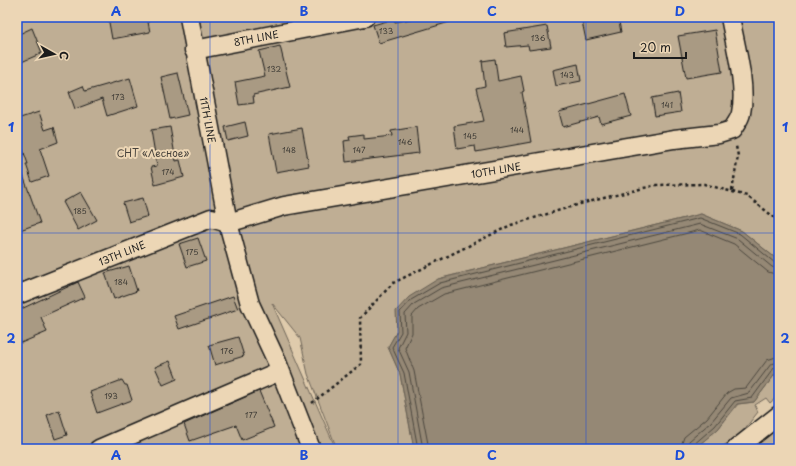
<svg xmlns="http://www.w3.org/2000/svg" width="796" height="466" font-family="'Playpen Sans',sans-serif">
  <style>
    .green { fill: #bfae94; stroke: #6e6558 }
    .water { fill: #958874; stroke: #655d51 }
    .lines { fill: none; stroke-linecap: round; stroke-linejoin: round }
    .shore { stroke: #4c473f; stroke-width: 1 }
    .building { fill: #a99a83; stroke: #1c1c1c }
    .minor-casing { stroke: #1c1c1c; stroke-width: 21 }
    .path { stroke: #1c1c1c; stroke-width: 2.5; stroke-dasharray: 3 3; stroke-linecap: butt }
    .minor { stroke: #ecd6b5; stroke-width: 18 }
    .grid { fill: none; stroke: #1d4ed8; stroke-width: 1; stroke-opacity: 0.55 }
    .labels { text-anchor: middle; stroke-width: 4; stroke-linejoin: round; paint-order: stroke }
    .number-label { font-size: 8px; fill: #3f3c36 }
    .street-label { font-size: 10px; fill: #1c1c1c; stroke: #ecd6b5 }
    .park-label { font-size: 10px; fill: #45403a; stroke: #ecd6b5 }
    .neatline { fill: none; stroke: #1d4ed8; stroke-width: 1.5 }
    .grid-label { font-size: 13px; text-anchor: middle; font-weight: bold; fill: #1d4ed8 }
  </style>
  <rect width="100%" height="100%" fill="#dfcbac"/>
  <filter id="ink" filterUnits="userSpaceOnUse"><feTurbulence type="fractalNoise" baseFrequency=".025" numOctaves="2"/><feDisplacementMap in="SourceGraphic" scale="8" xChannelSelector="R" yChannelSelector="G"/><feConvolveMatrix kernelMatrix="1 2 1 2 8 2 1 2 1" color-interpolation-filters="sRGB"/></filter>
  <g filter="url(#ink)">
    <g class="green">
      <path d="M17 17H779V261L742 231 701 214 438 279 397 331 388 347 400 374 414 449H337L308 374 300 338 272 303 336 449H17Z"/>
      <path d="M779 369V395L770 403 766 398 755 405 758 412 739 436 718 449H694L718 429 738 404 754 402Z"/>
      <path d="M779 423V449H748Z"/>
    </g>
    <path class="water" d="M701 214 742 231 779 261V369L754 402 737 404 718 429 694 449H414L400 374 388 347 397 331 396 311 409 297 438 279Z"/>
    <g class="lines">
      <g class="shore">
        <path d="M418 449 404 373 392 347 401 332 400 312 411 300 440 283 700 218 740 234 775 263 779 264"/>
        <path d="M423 449 409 372 398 348 406 332 405 314 414 304 441 288 700 224 738 239 772 267 779 269"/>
        <path d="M429 449 414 371 405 348 412 333V316L418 309 444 294 700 230 734 244 768 272 779 275"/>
        <path d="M680 449 684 437 707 418 727 393 734 389 746 388 767 360 779 356"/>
        <path d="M686 449 689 441 711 422 731 398 749 393 771 364 779 362"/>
        <path d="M692 449 693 445 715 426 735 401 752 398 774 368 779 367"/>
      </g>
    </g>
    <g class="building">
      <path d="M108 17H147L150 32 112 39Z"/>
      <path d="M421 17H452L453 21 379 43 373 25 394 19 395 22Z"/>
      <path d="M581 17H618L621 32 586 40Z"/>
      <path d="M547 26 551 47 529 50 528 45 506 47 504 33Z"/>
      <path d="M32 28 42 53 17 64V35Z"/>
      <path d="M715 30 722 72 686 78 678 36Z"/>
      <path d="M280 46 290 87 253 95 254 103 239 105 235 82 265 76 259 51Z"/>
      <path d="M495 59 498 81 521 76 524 91 522 92 531 142 476 152 475 146 457 149 454 126 484 121 476 88 485 86 482 61Z"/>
      <path d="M578 64 581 81 556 86 553 70Z"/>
      <path d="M178 73 188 115 170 119 161 77Z"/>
      <path d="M130 78 138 106 107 116 102 99 75 109 69 92 83 86 85 91Z"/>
      <path d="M678 93 681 112 655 116 652 98Z"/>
      <path d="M625 94 631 116 601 124 599 117 563 127 559 112Z"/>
      <path d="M39 112 45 130 54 127 58 142 40 149 49 176 32 182 26 164H28L17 133V119Z"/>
      <path d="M245 122 248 136 228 141 225 127Z"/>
      <path d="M170 127 176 161 180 160 184 177 155 185 151 167 157 166 151 130Z"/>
      <path d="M416 127 419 153 346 162 344 141 350 140 349 136 364 134V139L392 136 391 131Z"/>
      <path d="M302 128 309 166 276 172 269 134Z"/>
      <path d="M17 164H19L40 223 17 231Z"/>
      <path d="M81 192 97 220 78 230 63 202Z"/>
      <path d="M143 198 148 216 129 222 123 203Z"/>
      <path d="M198 238 206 261 187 267 179 244Z"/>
      <path d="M129 266 137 291 114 299 105 273Z"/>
      <path d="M78 282 85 297 41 317 47 332 21 343 17 333V311Z"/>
      <path d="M233 296 238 309 179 329 174 316Z"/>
      <path d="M238 337 244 356 215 365 209 345Z"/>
      <path d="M170 361 177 379 163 385 155 367Z"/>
      <path d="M122 380 125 385H127L132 400 97 413 90 392Z"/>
      <path d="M259 391 274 427 242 440 236 425 190 441 184 424Z"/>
      <path d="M59 410 67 435 55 439 47 415Z"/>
    </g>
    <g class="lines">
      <defs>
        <g id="minor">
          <path d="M189 17 228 223 250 304 277 362 311 449"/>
          <path d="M194 50 365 17"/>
          <path d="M228 223 284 206 674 139 719 134 732 130C735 125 740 119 741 113 747 86 735 45 730 17"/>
          <path d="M17 295 211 218 228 223"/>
          <path d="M99 449 280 371"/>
          <path d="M736 449 779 415"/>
        </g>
      </defs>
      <use href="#minor" class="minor-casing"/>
      <g class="path">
        <path d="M732 191 738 156 736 146"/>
        <path d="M312 403 361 364 360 318 393 283 511 225 580 204 656 185 704 184 747 196 779 221"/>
      </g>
      <use href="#minor" class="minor"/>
    </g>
  </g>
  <path class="grid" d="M210 17V449M398 17V449M586 17V449M17 233H779"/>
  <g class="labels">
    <g class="number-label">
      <text x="386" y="34">133</text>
      <text x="538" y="41">136</text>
      <text x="274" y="72">132</text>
      <text x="567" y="78">143</text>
      <text x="118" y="100">173</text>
      <text x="667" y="108">141</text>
      <text x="517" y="133">144</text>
      <text x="470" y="139">145</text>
      <text x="405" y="145">146</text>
      <text x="289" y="153">148</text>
      <text x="359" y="153">147</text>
      <text x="168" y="175">174</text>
      <text x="80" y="214">185</text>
      <text x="192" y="255">175</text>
      <text x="121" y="285">184</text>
      <text x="227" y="354">176</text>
      <text x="111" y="399">193</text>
      <text x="251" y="418">177</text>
    </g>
    <g class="street-label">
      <text transform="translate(256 38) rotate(-11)" y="4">8TH LINE</text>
      <text transform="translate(208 120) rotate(79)" y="4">11TH LINE</text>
      <text transform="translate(496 170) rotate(-10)" y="4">10TH LINE</text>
      <text transform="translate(122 253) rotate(-22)" y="4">13TH LINE</text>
    </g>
    <g class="park-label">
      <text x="153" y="157">СНТ «Лесное»</text>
    </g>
  </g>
  <rect width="796" height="466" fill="none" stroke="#ecd6b5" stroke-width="44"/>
  <g transform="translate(54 54) rotate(98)" stroke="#ecd6b5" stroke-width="3" paint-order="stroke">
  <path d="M0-3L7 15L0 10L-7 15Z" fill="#1c1c1c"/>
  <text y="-6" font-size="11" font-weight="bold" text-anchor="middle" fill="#1c1c1c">С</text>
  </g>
  <path d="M634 52v6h52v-6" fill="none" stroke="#1c1c1c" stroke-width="2"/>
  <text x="640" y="52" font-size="12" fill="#1c1c1c" stroke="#ecd6b5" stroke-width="3" paint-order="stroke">20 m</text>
  <rect x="22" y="22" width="752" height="422" class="neatline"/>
  <g class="grid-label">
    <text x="116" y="16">A</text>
    <text x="304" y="16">B</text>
    <text x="492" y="16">C</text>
    <text x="680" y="16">D</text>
    <text x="11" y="132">1</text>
    <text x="785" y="132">1</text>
    <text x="11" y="343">2</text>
    <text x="785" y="343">2</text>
    <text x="116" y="460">A</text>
    <text x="304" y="460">B</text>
    <text x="492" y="460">C</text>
    <text x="680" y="460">D</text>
  </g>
</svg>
